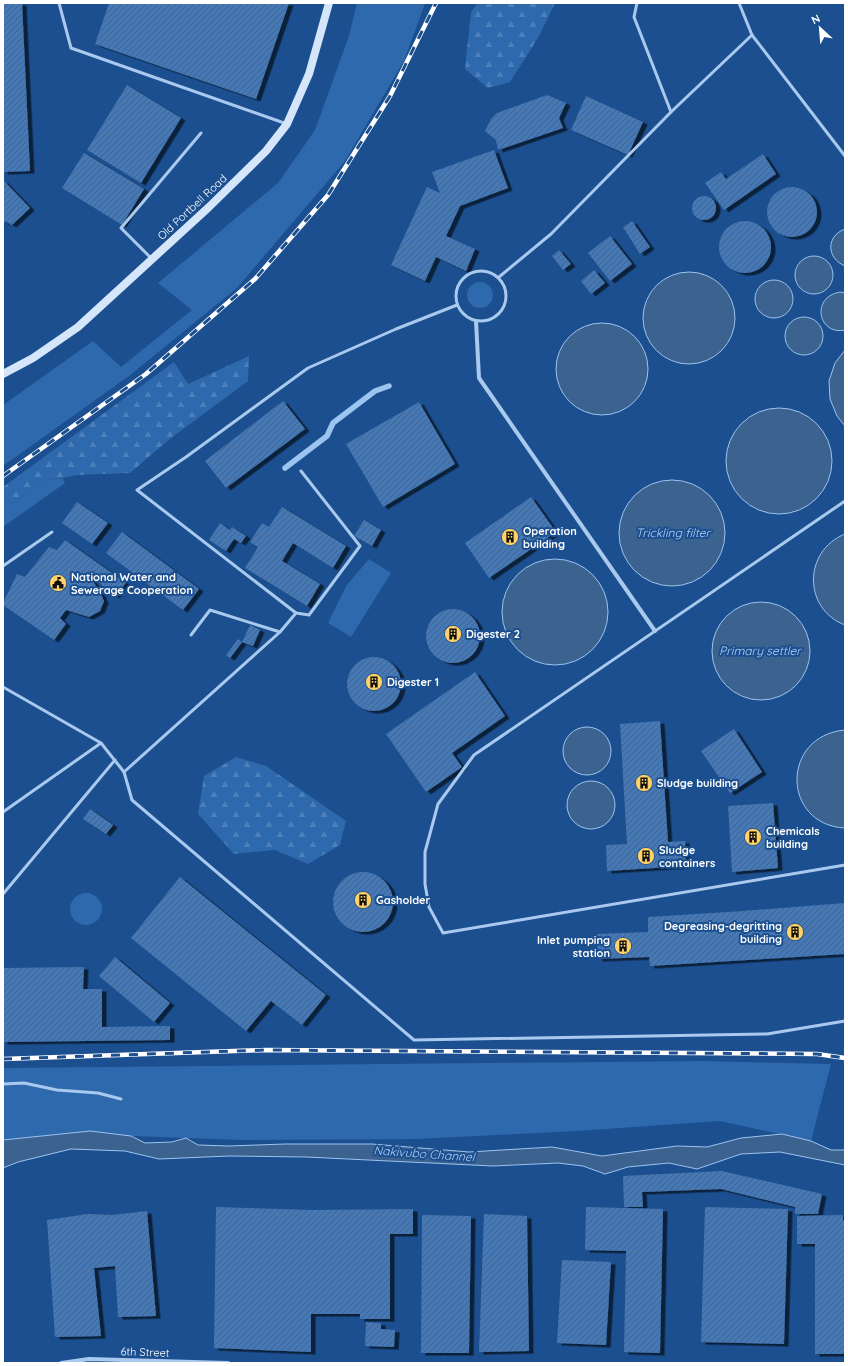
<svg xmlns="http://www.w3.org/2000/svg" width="848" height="1366" font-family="Quicksand,sans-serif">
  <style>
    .green { fill: #2e69ad }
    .forest { fill: url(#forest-firs) }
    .water { fill: #3c6290; stroke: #9cc4f0 }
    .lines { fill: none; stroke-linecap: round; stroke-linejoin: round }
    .stream { stroke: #9cc4f0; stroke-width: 5.5 }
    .building { fill: url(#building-hatch); filter: url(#shadow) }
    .lane { stroke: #a9c9ee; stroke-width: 3 }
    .street { stroke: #a9c9ee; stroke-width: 4 }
    .secondary { stroke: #d6e6fa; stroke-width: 8 }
    .rail-casing { stroke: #fff; stroke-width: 4.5 }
    .rail { stroke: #1b4f8f; stroke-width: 3; stroke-dasharray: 9; stroke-linecap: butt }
    .labels { text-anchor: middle; stroke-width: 4; stroke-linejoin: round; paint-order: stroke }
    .street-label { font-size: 11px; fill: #fff; stroke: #1b4f8f }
    .poi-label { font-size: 11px; font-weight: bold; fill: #fff; stroke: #1b4f8f; text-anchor: start }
    .water-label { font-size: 12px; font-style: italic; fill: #b5d3f5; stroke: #1b4f8f }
  </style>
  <defs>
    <pattern id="forest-firs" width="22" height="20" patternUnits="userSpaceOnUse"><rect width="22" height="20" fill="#2e69ad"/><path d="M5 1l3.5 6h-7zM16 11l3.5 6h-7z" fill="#4d80b9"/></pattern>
    <pattern id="building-hatch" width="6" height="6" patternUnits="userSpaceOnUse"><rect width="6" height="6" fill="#4478b7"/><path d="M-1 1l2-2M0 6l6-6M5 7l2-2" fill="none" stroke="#486282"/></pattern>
    <filter id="shadow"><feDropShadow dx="4.5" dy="2.5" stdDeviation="0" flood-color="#0009"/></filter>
  </defs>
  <rect width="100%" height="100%" fill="#1b4f8f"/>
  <g class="green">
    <path d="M357 3H425L404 61 345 161 237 288 129 376 3 466V405L93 341 121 367 192 310 158 283 278 183 315 130 349 36Z"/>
    <circle cx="480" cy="295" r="13"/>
    <path d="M63 478 65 483 3 527V495L9 505 48 480Z"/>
    <path d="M369 559 391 573 351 637 328 623 346 586Z"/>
    <circle cx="86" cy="909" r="16"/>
    <path d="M703 1061 831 1064 811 1141 720 1121 577 1131 418 1139 241 1140 131 1136 90 1131 3 1140V1068C236 1066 470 1063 703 1061Z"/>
  </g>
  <g class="forest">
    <path d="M478 3H555L538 38 510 82 488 88 465 69 471 12Z"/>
    <path d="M249 356 248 381 171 438 130 473 78 475 48 480 9 505 3 495V487L174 362 188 384Z"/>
    <path d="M236 757 266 766 346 821 340 845 308 864 275 850 234 854 198 814 204 776Z"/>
  </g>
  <g class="water">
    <path d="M845 229V266C826 258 826 236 845 229Z"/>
    <circle cx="814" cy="275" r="19"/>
    <circle cx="689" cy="318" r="46"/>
    <circle cx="774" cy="299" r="19"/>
    <path d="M841 292 845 293V330C818 336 810 296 841 292Z"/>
    <circle cx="804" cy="336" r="19"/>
    <circle cx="602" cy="369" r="46"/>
    <path d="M845 350V426L837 416 830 399 829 381 835 363Z"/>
    <circle cx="779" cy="461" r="53"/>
    <circle cx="672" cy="533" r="53"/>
    <path d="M845 534V625C803 609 803 551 845 534Z"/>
    <circle cx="555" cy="612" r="53"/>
    <circle cx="761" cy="651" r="49"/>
    <circle cx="587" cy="751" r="24"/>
    <path d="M845 730V828C782 825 780 736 845 730Z"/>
    <circle cx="591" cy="805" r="24"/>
    <path d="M90 1131 131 1136 145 1143 172 1142 186 1138 198 1145 229 1146 285 1144H372L469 1152 552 1147 602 1156 677 1146 707 1147 741 1138 782 1134 811 1141 831 1150H845V1165L780 1152 741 1154 697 1169 669 1163 628 1167 605 1174 583 1166 558 1163 493 1166 306 1157 229 1156 159 1159 125 1151 71 1149 18 1162 3 1168V1140Z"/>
  </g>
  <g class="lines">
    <path class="stream" d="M285 468 327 436 333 423 375 391 389 386"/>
  </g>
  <g class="building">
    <path d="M3 3H22L30 171 3 172Z"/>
    <path d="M109 3H289L256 99 95 44Z"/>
    <path d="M127 85 181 118 141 183 87 150Z"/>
    <path d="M547 95 566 103 559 118 563 128 498 150 496 140 485 131 491 119 497 113Z"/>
    <path d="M586 96 643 122 628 155 571 130Z"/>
    <path d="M494 150 508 188 460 206 446 236 475 249 466 271 436 257 425 281 391 265 427 187 440 193 432 172Z"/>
    <path d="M84 153 144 189 122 225 62 188Z"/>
    <path d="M763 154 776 174 724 210 705 183 721 172 726 179Z"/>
    <path d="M3 180 30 208 12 225 5 221 3 223Z"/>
    <circle cx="792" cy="212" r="25"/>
    <circle cx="704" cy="208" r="12"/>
    <circle cx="745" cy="247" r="26"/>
    <path d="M632 221 650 247 640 254 623 227Z"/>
    <path d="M610 236 632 264 610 281 588 253Z"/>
    <path d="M559 250 571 264 563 270 552 256Z"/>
    <path d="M594 270 605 283 591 294 581 281Z"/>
    <path d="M283 401 305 429 226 488 205 461Z"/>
    <path d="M419 402 455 464 383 507 346 444Z"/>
    <path d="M531 497 556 532 489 578 465 543Z"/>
    <path d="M77 502 108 523 92 544 62 523Z"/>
    <path d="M282 507 346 546 333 568 293 543 282 561 320 584 307 606 245 568 258 547 250 542 262 523 269 527Z"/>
    <path d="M364 520 381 530 372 546 354 536Z"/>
    <path d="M220 523 230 530 232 527 246 536 241 543 234 539 226 551 209 540Z"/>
    <path d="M122 532 199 589 183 610 106 553Z"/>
    <path d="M65 540 126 583 115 596 91 576 90 577 100 592 104 601 100 611 89 617 66 610 60 618 66 624 54 640 3 605V603L17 574 25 577 49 547 57 550Z"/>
    <circle cx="453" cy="636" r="27"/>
    <path d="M250 625 260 630 253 646 242 642Z"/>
    <path d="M238 639 242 642 230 658 226 655Z"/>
    <circle cx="374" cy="684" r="27"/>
    <path d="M475 672 505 716 452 753 462 767 426 792 386 734Z"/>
    <path d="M660 721 668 842 685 841 686 866 607 871 606 845 627 844 620 724Z"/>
    <path d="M734 729 762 772 730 793 701 751Z"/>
    <path d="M773 803 778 868 732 872 728 806Z"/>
    <path d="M90 809 113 825 106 834 83 819Z"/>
    <circle cx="363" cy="902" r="30"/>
    <path d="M180 877 326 995 302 1025 271 1001 246 1031 131 938Z"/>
    <path d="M845 903V954L650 966 649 957 598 959 597 934 648 932V917L743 911Z"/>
    <path d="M115 957 170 1003 154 1022 99 976Z"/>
    <path d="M84 967 83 989H102V1027L170 1026V1040L3 1042V968Z"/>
    <path d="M722 1171 822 1194 818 1214H795V1207L721 1189 642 1192 643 1207H624L623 1176Z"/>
    <path d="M216 1207 311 1210 413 1209V1234H390V1319H360V1314H311V1352L214 1348Z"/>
    <path d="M586 1207 663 1209 660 1353 624 1352 626 1251 585 1250Z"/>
    <path d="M705 1207 788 1209 784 1344 701 1342Z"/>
    <path d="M147 1211 156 1316 118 1317 115 1266 94 1268 101 1336 55 1337 47 1220 88 1214 112 1215Z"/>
    <path d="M484 1214 527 1216 529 1351 479 1352Z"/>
    <path d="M422 1215 471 1216 469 1353H421Z"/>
    <path d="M843 1215V1220H845L844 1354H815V1244H797V1216Z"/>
    <path d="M562 1260 611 1262 606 1345 557 1343Z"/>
    <path d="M366 1322 381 1323V1329L395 1330 394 1347 365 1346Z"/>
  </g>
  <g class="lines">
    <g class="lane">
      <path d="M59 3 71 48 287 124"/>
      <path d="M637 3 634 17 671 112"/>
      <path d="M739 3 752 35 845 156"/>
      <path d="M152 259 121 228 201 133"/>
      <circle cx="481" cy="296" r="25"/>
      <path d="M499 277 551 234 671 112 752 35"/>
      <path d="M301 471 360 546 309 615 296 613 137 490 186 457 308 368 396 329 457 305"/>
      <path d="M845 501 474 755 438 804 425 852V884L429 907 443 933 845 865"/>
      <path d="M3 566 52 532"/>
      <path d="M191 635 210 610 280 632"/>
      <path d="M3 687 101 743 124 772 132 800 414 1040 767 1034 845 1021"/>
      <path d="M124 772 280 632 296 613"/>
      <path d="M3 812 101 743"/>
      <path d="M3 894 115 760"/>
      <path d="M3 1084 24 1083 57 1090 98 1093 121 1099"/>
    </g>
    <g class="street">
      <path d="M476 321 479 378 655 631"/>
      <path d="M61 1363 89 1359 228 1363"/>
    </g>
    <path class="secondary" d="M3 374 33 358 78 327 209 207 266 151 287 124 309 74 329 3"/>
    <defs>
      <g id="rail">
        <path d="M3 476 146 374 255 279 328 195 390 96 436 3"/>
        <path d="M3 1059 266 1050 817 1054 845 1058"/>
      </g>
    </defs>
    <use href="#rail" class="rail-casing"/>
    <use href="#rail" class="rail"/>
  </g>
  <defs>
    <symbol id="building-disc" viewBox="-11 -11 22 22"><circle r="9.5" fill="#ffd166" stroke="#1b4f8f"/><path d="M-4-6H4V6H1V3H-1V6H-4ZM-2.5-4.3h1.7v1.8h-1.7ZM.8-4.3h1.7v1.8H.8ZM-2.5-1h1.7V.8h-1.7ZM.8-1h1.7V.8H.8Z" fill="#111"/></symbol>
    <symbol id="civic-disc" viewBox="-11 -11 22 22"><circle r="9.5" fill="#ffd166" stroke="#1b4f8f"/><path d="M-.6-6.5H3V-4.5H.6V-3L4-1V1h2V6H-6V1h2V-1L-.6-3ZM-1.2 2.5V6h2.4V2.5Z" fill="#111"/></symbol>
  </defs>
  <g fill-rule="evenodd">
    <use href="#building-disc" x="500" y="527" width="20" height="20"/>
    <use href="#civic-disc" x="48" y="573" width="20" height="20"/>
    <use href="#building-disc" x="443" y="624" width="20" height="20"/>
    <use href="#building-disc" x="364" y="672" width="20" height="20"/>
    <use href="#building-disc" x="634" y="773" width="20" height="20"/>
    <use href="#building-disc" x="743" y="827" width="20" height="20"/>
    <use href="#building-disc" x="636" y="846" width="20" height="20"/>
    <use href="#building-disc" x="353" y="890" width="20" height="20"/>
    <use href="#building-disc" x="785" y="922" width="20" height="20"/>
    <use href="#building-disc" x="613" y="936" width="20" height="20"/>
  </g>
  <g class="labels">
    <g class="street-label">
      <text transform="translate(192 207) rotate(-43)" y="4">Old Portbell Road</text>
      <text transform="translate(145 1352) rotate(2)" y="4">6th Street</text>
    </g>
    <g class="poi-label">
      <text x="523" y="535">Operation<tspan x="523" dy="13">building</tspan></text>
      <text x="71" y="581">National Water and<tspan x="71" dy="13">Sewerage Cooperation</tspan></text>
      <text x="466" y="638">Digester 2</text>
      <text x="387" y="686">Digester 1</text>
      <text x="657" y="787">Sludge building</text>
      <text x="766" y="835">Chemicals<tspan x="766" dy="13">building</tspan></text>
      <text x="659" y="854">Sludge<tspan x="659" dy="13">containers</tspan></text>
      <text x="376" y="904">Gasholder</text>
      <text x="782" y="930" text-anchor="end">Degreasing-degritting<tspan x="782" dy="13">building</tspan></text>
      <text x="610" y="944" text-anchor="end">Inlet pumping<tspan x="610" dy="13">station</tspan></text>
    </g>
    <g class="water-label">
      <text x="673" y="537">Trickling filter</text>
      <text x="760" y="655">Primary settler</text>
      <text transform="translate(424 1154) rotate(4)" y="4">Nakivubo Channel</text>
    </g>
  </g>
  <rect width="848" height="1366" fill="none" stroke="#ffffff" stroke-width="8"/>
  <g transform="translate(820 28) rotate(334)" stroke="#1b4f8f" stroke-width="3" paint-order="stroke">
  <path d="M0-3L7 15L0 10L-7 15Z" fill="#ffffff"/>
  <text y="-6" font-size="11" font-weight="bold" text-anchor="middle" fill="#ffffff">N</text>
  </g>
</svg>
